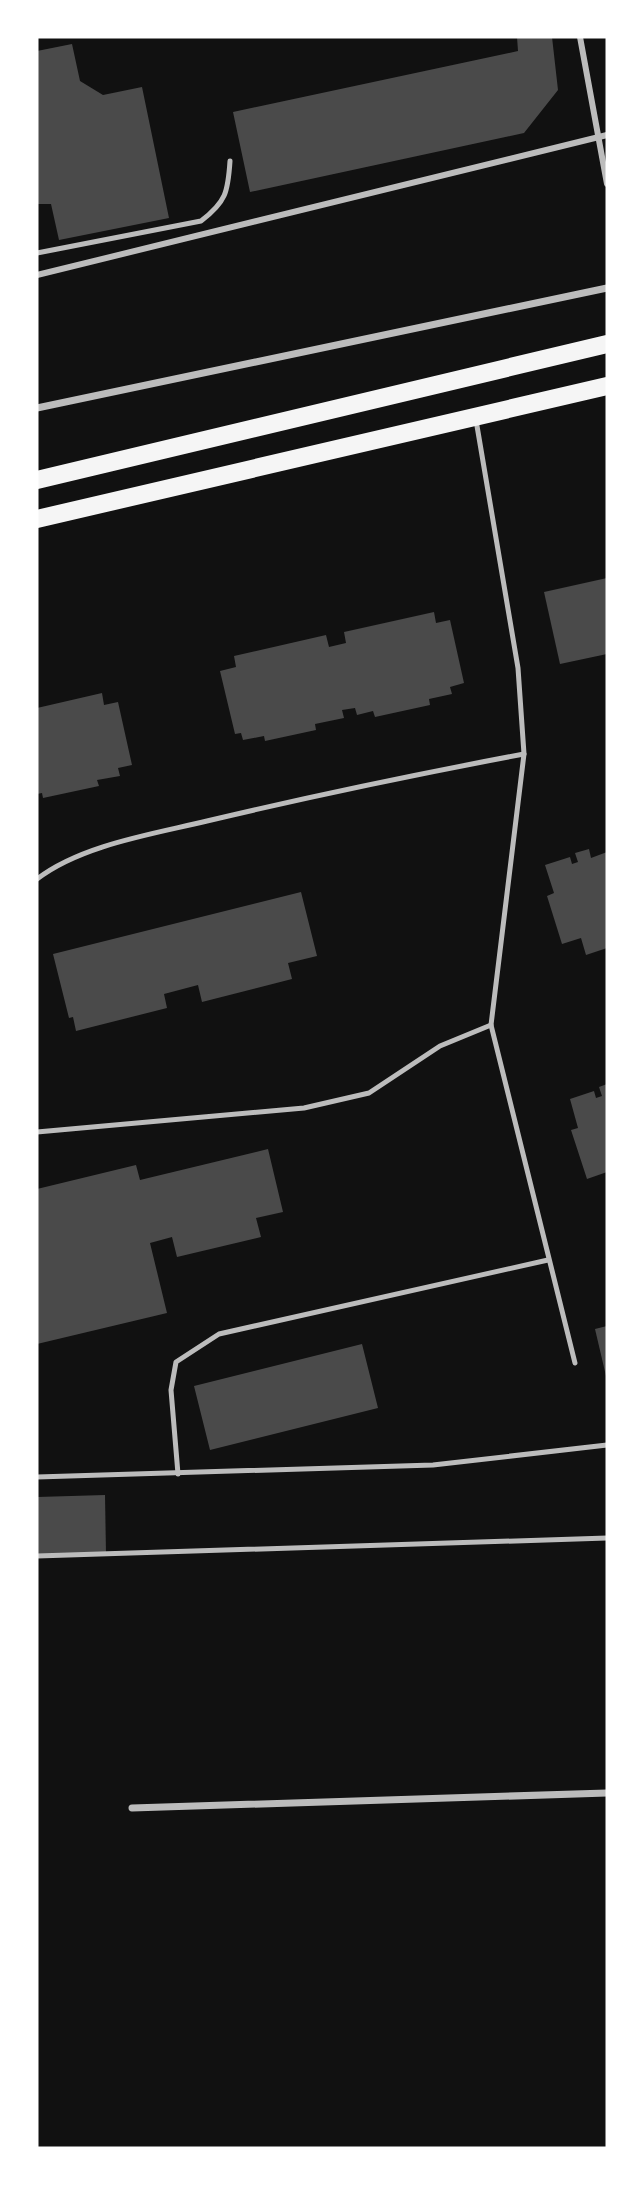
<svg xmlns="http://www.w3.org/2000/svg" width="644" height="2185" font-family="Jost,sans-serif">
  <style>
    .building { fill: #4a4a4a }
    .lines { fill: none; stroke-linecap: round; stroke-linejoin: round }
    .service { stroke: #bcbcbc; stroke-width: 5 }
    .pedestrian { stroke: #bcbcbc; stroke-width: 6 }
    .minor { stroke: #bcbcbc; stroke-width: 7 }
    .primary { stroke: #f5f5f5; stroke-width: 18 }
  </style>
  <rect width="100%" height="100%" fill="#111"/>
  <g class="building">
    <path d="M517 37H552L558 90 524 133 250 192 233 112 518 51Z"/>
    <path d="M72 44 80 81 103 95 142 87 169 218 59 240 51 204H37V51Z"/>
    <path d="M607 578V654L560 664 544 592Z"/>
    <path d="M434 612 436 623 450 620 464 683 450 687 452 694 429 699 430 705 375 717 373 711 357 715 355 708 342 710 344 718 315 724 316 730 265 741 264 736 243 740 241 733 235 734 220 671 236 667 234 656 326 635 329 647 346 643 344 632Z"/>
    <path d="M102 693 104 705 118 702 132 765 118 768 120 776 97 780 99 786 43 798 42 793 37 794V708Z"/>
    <path d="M589 849 591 858 607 852V948L586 955 581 938 562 944 547 896 554 893 545 865 570 857 572 864 578 862 575 853Z"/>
    <path d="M301 892 317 956 288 963 292 979 202 1002 198 985 164 994 167 1008 76 1031 73 1017 69 1018 53 954Z"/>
    <path d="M607 1084V1172L587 1179 571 1130 578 1128 570 1099 594 1091 596 1098 602 1096 599 1087Z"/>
    <path d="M268 1149 283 1212 256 1218 261 1237 177 1257 172 1237 150 1243 167 1313 37 1344V1189L136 1165 140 1180Z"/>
    <path d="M607 1326V1376H606L595 1329Z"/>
    <path d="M362 1344 378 1408 210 1450 194 1386Z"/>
    <path d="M105 1495 106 1554 37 1556V1497Z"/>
  </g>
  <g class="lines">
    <g class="service">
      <path d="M37 253 201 221C226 202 228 192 230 161"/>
      <path d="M476 420 518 668 524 754 491 1025 575 1363"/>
      <path d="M37 879C81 845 153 834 207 821 312 796 418 774 524 754"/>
      <path d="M37 1132 304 1108 369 1093 440 1046 491 1025"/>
      <path d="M178 1474 171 1390 176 1362 219 1334 548 1260"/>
      <path d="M37 1477 433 1465 607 1445"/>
      <path d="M37 1556 607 1538"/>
    </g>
    <g class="pedestrian">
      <path d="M580 37 607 184"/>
      <path d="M37 275 607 135"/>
    </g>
    <g class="minor">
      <path d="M37 408 607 288"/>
      <path d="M132 1808 607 1793"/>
    </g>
    <g class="primary">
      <path d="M37 480 607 344"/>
      <path d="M37 519 607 386"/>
    </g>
  </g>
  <rect width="644" height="2185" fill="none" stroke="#ffffff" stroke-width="77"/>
</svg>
